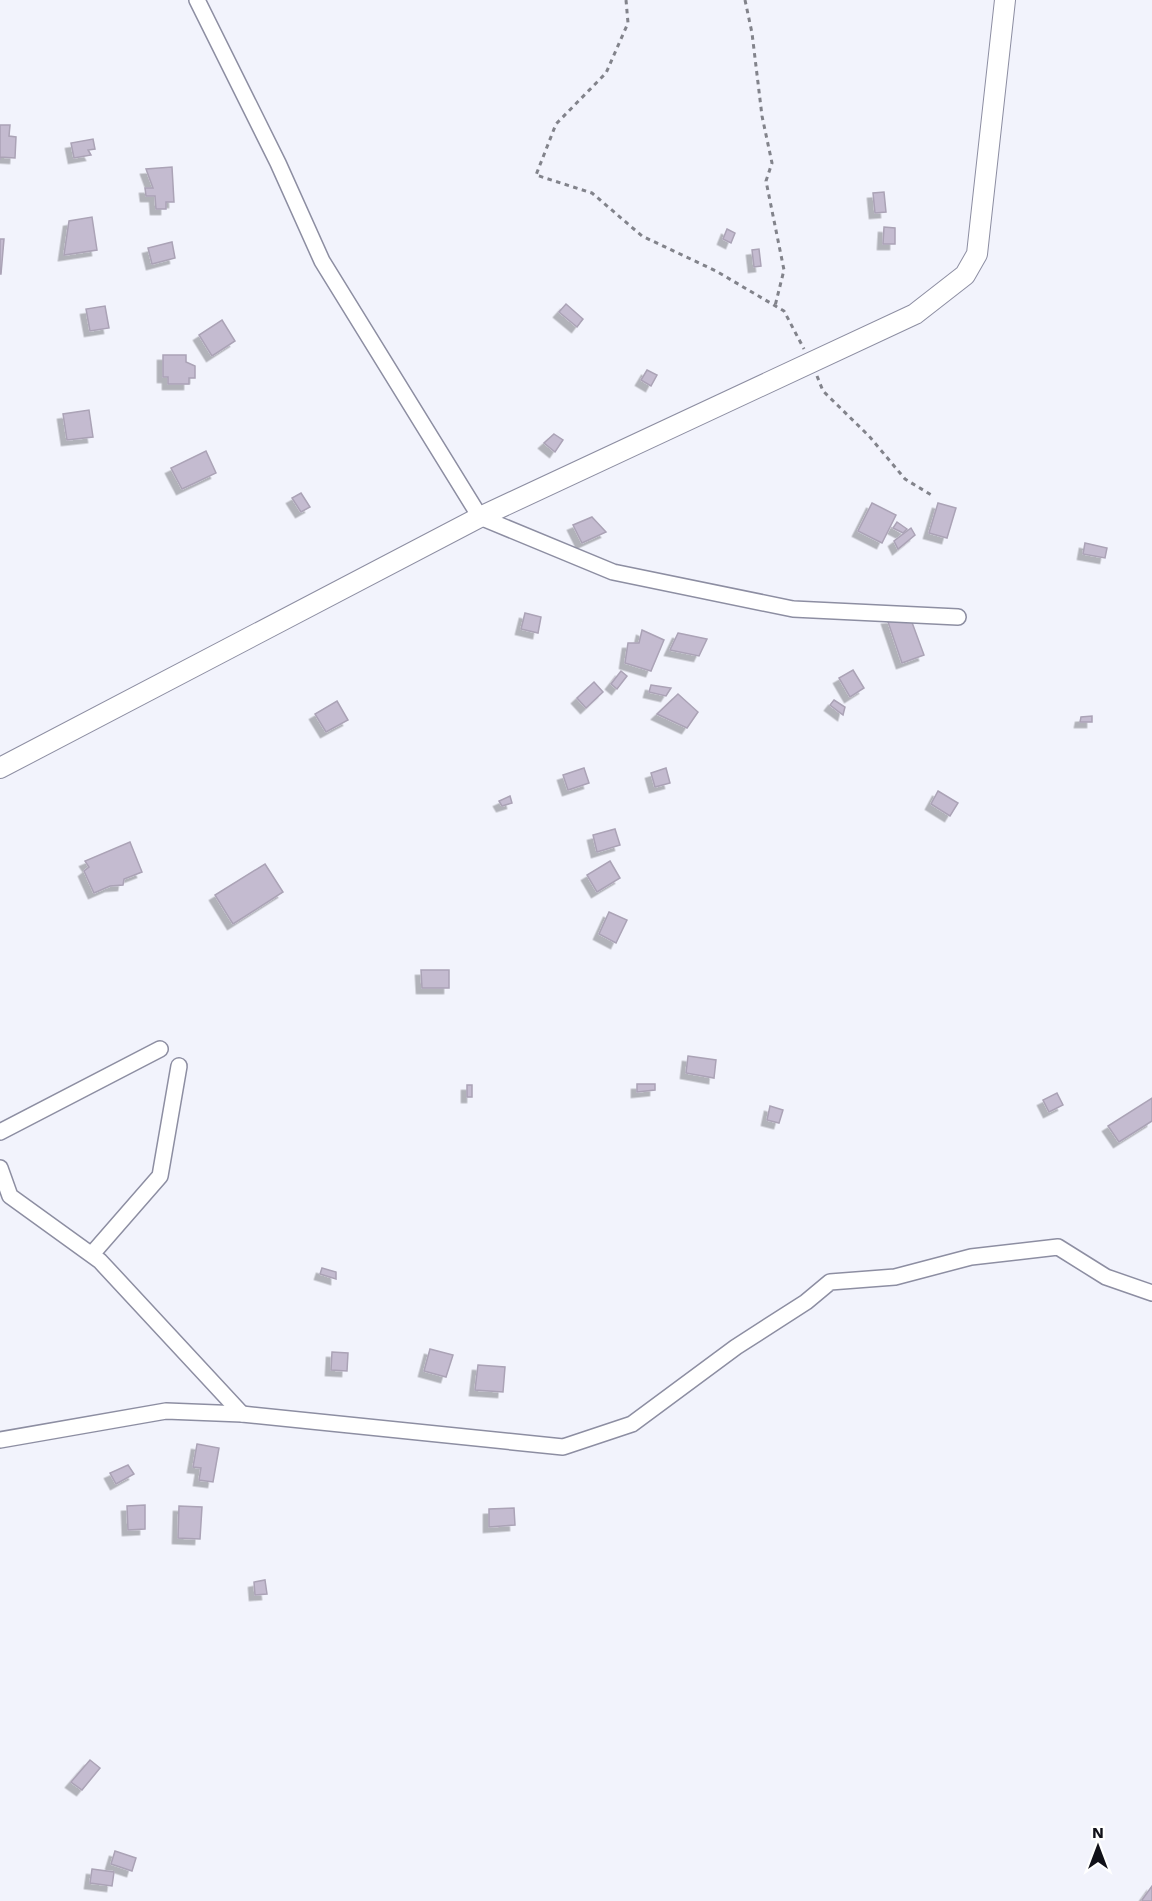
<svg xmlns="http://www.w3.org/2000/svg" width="1152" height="1901" font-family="'Work Sans',sans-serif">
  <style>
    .building { fill: #c4bbd0; stroke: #aba3b6; stroke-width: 1.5; filter: url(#shadow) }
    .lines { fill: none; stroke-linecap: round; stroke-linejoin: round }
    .minor-casing { stroke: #8d8ea2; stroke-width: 18 }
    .tertiary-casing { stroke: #8d8ea2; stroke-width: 22 }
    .path { stroke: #82838b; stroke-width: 3; stroke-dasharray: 4.5 4.5; stroke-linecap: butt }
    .minor { stroke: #fff; stroke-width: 15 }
    .tertiary { stroke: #fff; stroke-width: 20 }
  </style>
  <defs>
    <filter id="shadow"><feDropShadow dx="-5.5" dy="5.5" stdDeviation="0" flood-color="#0004"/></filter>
  </defs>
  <rect width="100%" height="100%" fill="#f2f3fc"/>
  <g class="building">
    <path d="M0 125H10L9 136 16 137 15 158 0 157V160Z"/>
    <path d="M93 139 95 149 88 150 91 155 74 158 71 143Z"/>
    <path d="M172 167 174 202H166V209H156L155 196H146L145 188H153L146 169Z"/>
    <path d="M884 192 886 212 875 213 873 193Z"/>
    <path d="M92 217 97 250 64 255 69 221Z"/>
    <path d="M884 227 895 228V244H883Z"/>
    <path d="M727 229 735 233 731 243 723 239Z"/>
    <path d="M0 239H4L1 274H0Z"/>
    <path d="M172 242 175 258 152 264 148 248Z"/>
    <path d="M759 249 761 266 754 267 752 250Z"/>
    <path d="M566 304 583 319 577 327 559 312Z"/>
    <path d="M105 306 109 328 90 331 86 309Z"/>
    <path d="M222 320 235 341 212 356 199 335Z"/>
    <path d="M163 355H186V362L195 366V378H189V384H168V377H163Z"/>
    <path d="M647 370 657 375 651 386 641 380Z"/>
    <path d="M89 410 93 437 67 440 63 414Z"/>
    <path d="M554 434 563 440 555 452 544 443Z"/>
    <path d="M206 451 216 473 182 489 171 468Z"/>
    <path d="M301 493 310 507 301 512 292 498Z"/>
    <path d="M872 503 896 515 882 543 858 531Z"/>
    <path d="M938 503 956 508 947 538 929 533Z"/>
    <path d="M592 517 606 532 582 543 573 525Z"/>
    <path d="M897 522 907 529 903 533 893 528Z"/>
    <path d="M911 528 915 535 898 549 894 541Z"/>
    <path d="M1085 543 1107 548 1105 558 1083 554Z"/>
    <path d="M525 613 541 617 538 633 521 629Z"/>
    <path d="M910 617 924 655 902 663 887 619Z"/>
    <path d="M642 630 664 640 651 671 625 663 628 643H639Z"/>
    <path d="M678 633 707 639 699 656 670 650Z"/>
    <path d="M853 670 864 688 850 697 839 678Z"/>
    <path d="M621 671 627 676 617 689 611 684Z"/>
    <path d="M594 682 603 692 586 708 577 698Z"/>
    <path d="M651 685 671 688 666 696 649 692Z"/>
    <path d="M678 694 698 712 687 728 657 714Z"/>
    <path d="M834 700 845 707 843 715 830 705Z"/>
    <path d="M337 701 348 720 326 732 315 714Z"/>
    <path d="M1092 716V722H1080L1081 717Z"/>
    <path d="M584 768 589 783 568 790 563 775Z"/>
    <path d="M666 768 670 783 655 787 651 773Z"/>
    <path d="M938 791 958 803 950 816 931 804Z"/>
    <path d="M510 796 512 803 502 806 499 801Z"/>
    <path d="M615 829 620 845 597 852 593 835Z"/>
    <path d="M130 842 142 872 124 879 123 885 110 886 94 893 84 871 89 867 85 861Z"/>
    <path d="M610 861 620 878 597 892 587 875Z"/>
    <path d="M265 864 283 892 233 924 215 895Z"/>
    <path d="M609 912 627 920 616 943 599 934Z"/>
    <path d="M421 970H449V988H422Z"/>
    <path d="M688 1056 716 1060 714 1078 686 1073Z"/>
    <path d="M637 1084H655V1090L637 1092Z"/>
    <rect x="467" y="1085" width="5" height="12"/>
    <path d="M1057 1093 1063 1105 1049 1112 1043 1100Z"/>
    <path d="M1152 1098V1121L1119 1142 1108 1126Z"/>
    <path d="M770 1106 783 1110 779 1123 767 1120Z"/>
    <path d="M322 1268 336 1272V1279L320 1274Z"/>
    <path d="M430 1349 453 1355 446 1377 424 1371Z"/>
    <path d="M332 1352 348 1353 347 1371 331 1370Z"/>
    <path d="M478 1365 505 1367 503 1392 475 1390Z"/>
    <path d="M197 1444 219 1448 213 1482 199 1480 201 1468 193 1467Z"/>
    <path d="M128 1465 134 1474 116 1484 110 1473Z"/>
    <path d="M145 1505V1529L128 1530 127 1506Z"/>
    <path d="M179 1506 202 1507 200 1539 178 1538Z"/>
    <path d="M514 1508 515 1525 489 1527V1509Z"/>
    <path d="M265 1580 267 1594 255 1595 254 1582Z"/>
    <path d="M90 1760 100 1768 82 1790 71 1782Z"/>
    <path d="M115 1851 136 1858 132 1871 111 1864Z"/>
    <path d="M92 1869 114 1872 112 1886 90 1883Z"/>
    <path d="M1152 1886V1901H1143L1142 1900Z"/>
  </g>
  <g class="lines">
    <defs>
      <g id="minor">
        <path d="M197 0 278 163 322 261 480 517 613 572 793 609 958 617"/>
        <path d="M0 1132 160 1049"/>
        <path d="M0 1168 10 1196 100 1261 242 1414"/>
        <path d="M92 1254 160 1176 179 1066"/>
        <path d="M0 1440 166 1411 242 1414 563 1447 632 1424 736 1347 806 1302 830 1282 895 1277 971 1257 1058 1247 1106 1277 1152 1293"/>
      </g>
      <path id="tertiary" d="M0 768 480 517 915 314 965 275 977 254 1005 0"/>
    </defs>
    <use href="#minor" class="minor-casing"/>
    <use href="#tertiary" class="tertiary-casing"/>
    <g class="path">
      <path d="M626 0 628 23 606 73 556 124 536 175 592 193 642 236 716 271 784 311 804 349"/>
      <path d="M745 0 752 33 762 116 772 163 766 181 784 270 775 306"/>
      <path d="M817 376 823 391 869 436 905 479 933 496"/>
    </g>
    <use href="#minor" class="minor"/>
    <use href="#tertiary" class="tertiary"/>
  </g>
  <g transform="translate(1098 1847)" stroke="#ffffff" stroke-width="4.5" paint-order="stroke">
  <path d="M0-4.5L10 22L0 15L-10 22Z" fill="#111119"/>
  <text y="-9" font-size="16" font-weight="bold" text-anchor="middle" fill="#111119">N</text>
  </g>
</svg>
